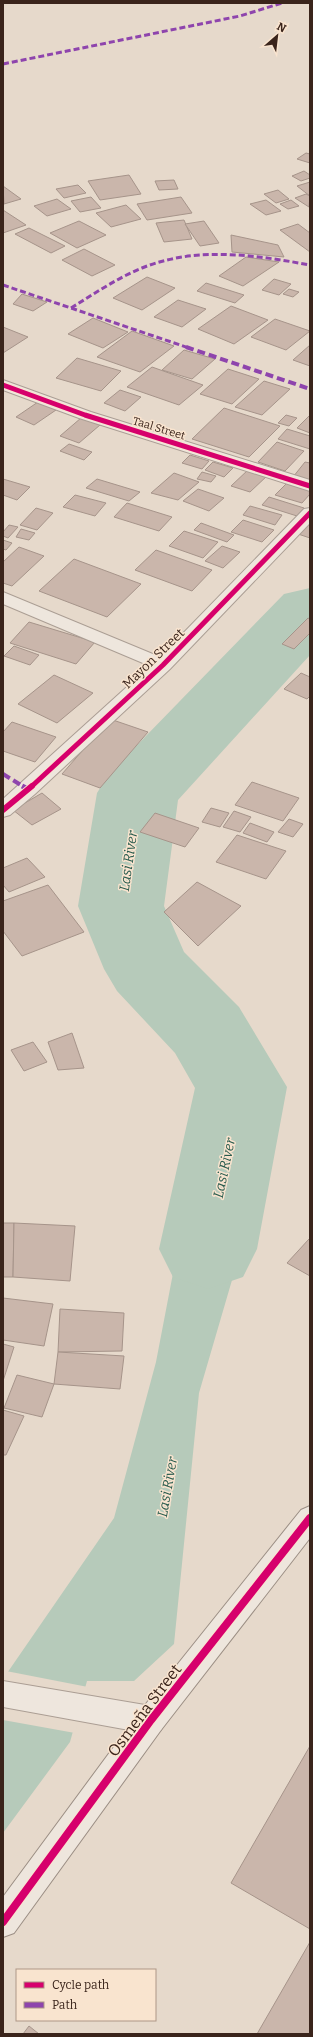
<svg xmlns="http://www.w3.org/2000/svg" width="313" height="2037" font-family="Bitter,serif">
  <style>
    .water { fill: #b6caba }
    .pier { fill: #e6d9cb }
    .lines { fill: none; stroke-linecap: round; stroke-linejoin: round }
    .river { fill: #b6caba; fill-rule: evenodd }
    .building { fill: #cab6ab; stroke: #a6948a }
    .lane-casing { stroke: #ab9e94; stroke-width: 2 }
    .street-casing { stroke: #ab9e94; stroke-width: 2 }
    .secondary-casing { stroke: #9b8e84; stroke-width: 2 }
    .lane { fill: #eee6dd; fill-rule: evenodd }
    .street { fill: #eee6dd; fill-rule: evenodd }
    .secondary { fill: #eee6dd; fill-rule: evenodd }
    .quiet-far2 { stroke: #8e44ad; stroke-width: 3; stroke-dasharray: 6 3; stroke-linecap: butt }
    .quiet-far1 { stroke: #8e44ad; stroke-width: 4; stroke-dasharray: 8 4; stroke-linecap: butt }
    .quiet { stroke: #8e44ad; stroke-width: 5; stroke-dasharray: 10 5; stroke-linecap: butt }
    .cycleway-far2-casing { stroke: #f9e4cf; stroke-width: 7 }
    .cycleway-far1-casing { stroke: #f9e4cf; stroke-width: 8 }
    .cycleway-casing { stroke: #f9e4cf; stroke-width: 10 }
    .cycleway-far2 { stroke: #d6006c; stroke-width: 5 }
    .cycleway-far1 { stroke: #d6006c; stroke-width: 6 }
    .cycleway { stroke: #d6006c; stroke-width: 8 }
    .labels { text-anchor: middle; stroke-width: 3; stroke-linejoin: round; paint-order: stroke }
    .far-street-label { font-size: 11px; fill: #3a241b; stroke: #f9e4cf }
    .street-label { font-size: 13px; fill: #3a241b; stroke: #f9e4cf }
    .water-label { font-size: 14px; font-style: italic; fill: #295c4e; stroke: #f9e4cf }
    .near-street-label { font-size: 16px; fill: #3a241b; stroke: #f9e4cf }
  </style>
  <rect width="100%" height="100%" fill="#e6d9cb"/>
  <path class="water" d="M202 1122 275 1133 199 1393 174 1644 134 1681H87L70 1742 3 1833V1679L114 1518 156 1362Z"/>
  <path class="pier" d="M6 1671 88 1687 75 1733 3 1720V1675Z"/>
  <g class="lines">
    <path class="river" d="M310 588V655L178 800 164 906 184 952 239 1007 287 1087 257 1249 243 1277 208 1289 173 1277 159 1249 195 1088 175 1053 117 991 104 969 78 906 97 793 109 774 284 594Z"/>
  </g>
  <g class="building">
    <path d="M306 153 310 154V163L297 159Z"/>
    <path d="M304 171 310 175V178L301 181 292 176Z"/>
    <path d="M129 175 141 194 100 200 88 181Z"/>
    <path d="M174 180 178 189 159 190 155 181Z"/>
    <path d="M310 182V196L297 186Z"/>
    <path d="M78 185 86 193 64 198 56 189Z"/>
    <path d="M3 186 21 199 4 204Z"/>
    <path d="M278 190 289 199 276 203 264 194Z"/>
    <path d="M306 194 310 196 309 207 295 198Z"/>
    <path d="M91 197 101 208 80 212 71 201Z"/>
    <path d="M181 197 192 213 147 220 137 204Z"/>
    <path d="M57 199 71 209 47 216 34 206Z"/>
    <path d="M266 200 281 211 266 215 250 204Z"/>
    <path d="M291 200 299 206 288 209 280 204Z"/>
    <path d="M126 205 141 219 111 227 96 213Z"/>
    <path d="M3 210 26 225 3 233Z"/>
    <path d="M184 220 192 239 164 242 156 223Z"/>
    <path d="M79 221 106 235 77 248 50 233Z"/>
    <path d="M204 221 219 243 200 246 185 224Z"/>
    <path d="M298 224 310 233V252L280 230Z"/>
    <path d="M29 228 65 246 51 253 15 234Z"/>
    <path d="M231 235 278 245 284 257 232 252Z"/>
    <path d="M84 249 115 265 92 276 62 260Z"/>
    <path d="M246 257 279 262 243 286 219 276Z"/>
    <path d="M147 277 175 288 142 310 113 298Z"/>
    <path d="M274 279 291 284 279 295 262 290Z"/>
    <path d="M206 283 244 295 235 303 197 291Z"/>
    <path d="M289 289 299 292 293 297 283 294Z"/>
    <path d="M22 294 47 302 33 311 13 304Z"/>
    <path d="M178 300 206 309 182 327 154 317Z"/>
    <path d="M231 306 268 320 234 344 198 329Z"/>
    <path d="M93 318 128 332 103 348 68 334Z"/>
    <path d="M275 319 310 331 286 350 251 337Z"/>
    <path d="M3 327 28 337 3 353Z"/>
    <path d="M132 331 174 346 140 372 97 357Z"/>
    <path d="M310 345V366L293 360Z"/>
    <path d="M184 350 215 359 192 379 162 370Z"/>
    <path d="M77 358 121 371 101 391 56 378Z"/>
    <path d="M152 367 203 385 179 405 127 387Z"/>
    <path d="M228 369 259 379 232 404 200 394Z"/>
    <path d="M264 381 290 389 262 415 235 407Z"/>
    <path d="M120 390 141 397 125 411 104 403Z"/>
    <path d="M38 402 56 410 34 425 16 417Z"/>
    <path d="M224 408 280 426 249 457 192 439Z"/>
    <path d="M286 415 297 418 289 426 278 423Z"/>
    <path d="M310 415V433L297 428Z"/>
    <path d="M81 418 100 425 79 443 60 436Z"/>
    <path d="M287 429 310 436V449L278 439Z"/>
    <path d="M277 442 304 451 285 471 258 462Z"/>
    <path d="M69 444 92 452 84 460 60 451Z"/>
    <path d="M190 455 209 461 202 469 182 463Z"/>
    <path d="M213 462 233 468 224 477 205 470Z"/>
    <path d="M305 462 310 463V481L293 477Z"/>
    <path d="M249 469 268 475 250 492 231 486Z"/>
    <path d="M202 472 216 476 211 482 197 479Z"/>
    <path d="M174 473 199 482 178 500 151 493Z"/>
    <path d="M3 479 30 487 17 500 3 495Z"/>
    <path d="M97 479 140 492 129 501 86 488Z"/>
    <path d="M289 481 310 488V494L302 503 275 495Z"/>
    <path d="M198 489 224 498 209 511 183 501Z"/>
    <path d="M75 495 106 503 95 516 63 507Z"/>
    <path d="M269 497 304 508 297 516 262 505Z"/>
    <path d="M127 503 172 517 159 531 114 517Z"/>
    <path d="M250 506 282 515 275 525 243 515Z"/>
    <path d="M36 508 53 513 37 530 20 525Z"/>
    <path d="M243 520 274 530 262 542 231 532Z"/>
    <path d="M310 522V538L298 534Z"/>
    <path d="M201 523 234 535 227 542 194 530Z"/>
    <path d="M9 525 18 527 8 538 3 536V532Z"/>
    <path d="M21 529 35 533 29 540 16 537Z"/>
    <path d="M184 531 218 542 203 558 169 546Z"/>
    <path d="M3 540 12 543 6 550 3 549Z"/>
    <path d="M222 546 240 552 223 568 205 561Z"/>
    <path d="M19 547 44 556 12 586 3 583V562Z"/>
    <path d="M156 550 212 570 192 591 135 570Z"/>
    <path d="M74 559 141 584 107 617 39 591Z"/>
    <path d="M308 618 310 619V633L294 649 282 644Z"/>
    <path d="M29 622 95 642 76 664 10 643Z"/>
    <path d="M14 646 39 655 30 665 4 656Z"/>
    <path d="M301 673 310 677V696L307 699 284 689Z"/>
    <path d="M54 675 93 693 57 723 18 704Z"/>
    <path d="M110 719 148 732 100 788 62 774Z"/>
    <path d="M12 722 56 737 35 762 3 751V732Z"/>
    <path d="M252 782 299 798 283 821 235 805Z"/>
    <path d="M42 793 61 809 32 825 13 810Z"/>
    <path d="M211 808 229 813 220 827 202 822Z"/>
    <path d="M234 811 251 817 240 832 223 827Z"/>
    <path d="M155 813 199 828 185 847 140 832Z"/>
    <path d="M289 819 303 824 293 837 278 832Z"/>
    <path d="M250 823 274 832 267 842 243 833Z"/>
    <path d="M237 835 286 851 266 879 216 862Z"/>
    <path d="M27 858 45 877 9 892 3 885V868Z"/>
    <path d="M197 882 241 906 198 946 164 912Z"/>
    <path d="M48 885 84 932 22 956 3 931V901Z"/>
    <path d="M72 1033 84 1068 58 1070 48 1042Z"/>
    <path d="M33 1042 47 1062 24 1071 11 1050Z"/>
    <path d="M3 1223H14L13 1277H3Z"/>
    <path d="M14 1223 75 1226 70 1281 13 1277Z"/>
    <path d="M309 1239 310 1240V1276L287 1263Z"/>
    <path d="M3 1298 53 1304 44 1346 3 1340Z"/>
    <path d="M60 1309 124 1313 122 1351 58 1352Z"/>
    <path d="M3 1344 14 1347 3 1381Z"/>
    <path d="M58 1352 124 1356 120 1389 54 1384Z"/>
    <path d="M17 1375 54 1384 42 1417 4 1408Z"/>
    <path d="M3 1410 24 1416 6 1455H3Z"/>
    <path d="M310 1746V1929L231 1883Z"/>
    <path d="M310 1942V2034H257Z"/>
    <path d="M29 2026 39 2034H23Z"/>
  </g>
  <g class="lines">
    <defs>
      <path id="lane" d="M3 1681 151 1706 161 1710 165 1720 161 1730 151 1734 3 1707Z"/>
      <g id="street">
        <path d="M3 380 91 412 310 480V491L79 418 3 390Z"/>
        <path d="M310 508V523L170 669 35 794 10 815 3 817V799L150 666 3 604V592L160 657 304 509Z"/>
      </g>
      <path id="secondary" d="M310 1506V1538L161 1730 14 1933 3 1937V1897L141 1710 301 1510Z"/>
    </defs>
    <use href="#lane" class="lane-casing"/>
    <use href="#street" class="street-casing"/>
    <use href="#secondary" class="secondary-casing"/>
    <use href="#lane" class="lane"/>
    <use href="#street" class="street"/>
    <use href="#secondary" class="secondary"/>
    <g class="quiet-far2">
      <path d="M3 64 240 16 282 3"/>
      <path d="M3 285 189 348"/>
      <path d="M71 308C94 294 117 278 142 268 196 246 255 255 310 265"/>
    </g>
    <g class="quiet-far1">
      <path d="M186 347 310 389"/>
      <path d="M3 774 24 787"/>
    </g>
    <path class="quiet" d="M22 786 28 789"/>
    <defs>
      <g id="cycleway-far2">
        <path d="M3 385 85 415 310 486"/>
        <path d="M31 787 163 665 310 513"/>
      </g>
      <path id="cycleway-far1" d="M3 810 32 786"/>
      <path id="cycleway" d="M3 1922 151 1720 310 1518"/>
    </defs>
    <use href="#cycleway-far2" class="cycleway-far2-casing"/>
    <use href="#cycleway-far1" class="cycleway-far1-casing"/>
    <use href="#cycleway" class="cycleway-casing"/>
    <use href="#cycleway-far2" class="cycleway-far2"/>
    <use href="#cycleway-far1" class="cycleway-far1"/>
    <use href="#cycleway" class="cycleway"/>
  </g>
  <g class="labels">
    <g class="far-street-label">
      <text transform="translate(159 428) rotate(17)" y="4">Taal Street</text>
    </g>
    <g class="street-label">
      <text transform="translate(153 658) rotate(-44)" y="5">Mayon Street</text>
    </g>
    <g class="water-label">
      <text transform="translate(128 861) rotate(-82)" y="5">Lasi River</text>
      <text transform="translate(224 1168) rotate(-78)" y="5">Lasi River</text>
      <text transform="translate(167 1487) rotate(-80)" y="5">Lasi River</text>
    </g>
    <g class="near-street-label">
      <text transform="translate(144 1710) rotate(-53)" y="6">Osmeña Street</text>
    </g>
  </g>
  <rect width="313" height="2037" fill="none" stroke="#3a241b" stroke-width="8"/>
  <rect x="16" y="1969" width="140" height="52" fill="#f9e4cf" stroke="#ad9787"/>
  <rect x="24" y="1982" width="20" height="6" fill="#d6006c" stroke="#ad9787"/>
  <text x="52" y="1989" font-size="12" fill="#3a241b">Cycle path</text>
  <rect x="24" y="2002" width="20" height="6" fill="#8e44ad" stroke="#ad9787"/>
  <text x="52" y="2009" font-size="12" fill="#3a241b">Path</text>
  <g transform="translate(277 36) rotate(28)" stroke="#f9e4cf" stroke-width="3" paint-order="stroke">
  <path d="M0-3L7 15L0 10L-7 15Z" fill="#3a241b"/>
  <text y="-6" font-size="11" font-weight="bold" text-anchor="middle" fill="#3a241b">N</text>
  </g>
</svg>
